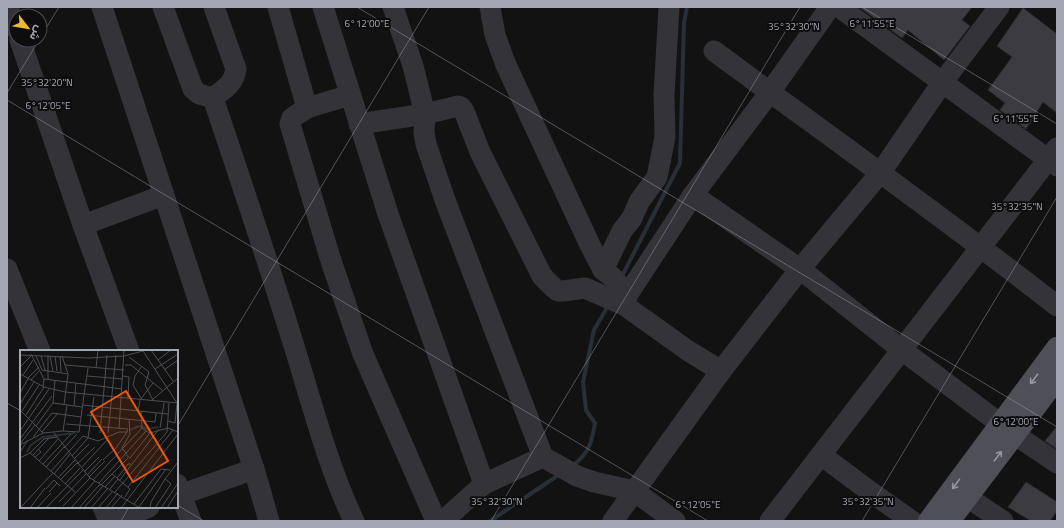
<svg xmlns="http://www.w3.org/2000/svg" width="1064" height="528" font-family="'Titillium Web','Noto Sans Arabic',sans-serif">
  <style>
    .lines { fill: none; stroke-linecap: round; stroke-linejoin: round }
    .stream { stroke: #282f36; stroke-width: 4 }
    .building { fill: #3c3c40; stroke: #2c2c2f }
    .minor { stroke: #333338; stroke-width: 21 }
    .major { stroke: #4f5057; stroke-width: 22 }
    .oneway { stroke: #9296a1 }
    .ticks { fill: none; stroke: #a3a7b3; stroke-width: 1; stroke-opacity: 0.45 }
    .inset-river { fill: none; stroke: #282f36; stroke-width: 2 }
    .inset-road { fill: none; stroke: #4c4e53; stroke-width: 1 }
    .view { fill: #e8590c; fill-opacity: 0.15; stroke: #e8590c; stroke-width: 2 }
    .inset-edge { fill: none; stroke: #a3a7b3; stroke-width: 2 }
    .ticks-label { font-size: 10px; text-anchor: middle; fill: #a3a7b3; stroke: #0d0d0e; stroke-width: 4; stroke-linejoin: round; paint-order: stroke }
  </style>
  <rect width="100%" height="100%" fill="#121213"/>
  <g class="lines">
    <g class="stream">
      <path d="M621 278 680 163 684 23 687 7"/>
      <path d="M572 466C589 454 592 442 595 423L586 410 583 382 594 330 609 304"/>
      <path d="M490 521 560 474"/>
    </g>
  </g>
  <g class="building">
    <path d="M859 7H972L962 20 970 26 944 60 908 30 902 38Z"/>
    <path d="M1023 8 1057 34V113L1043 102 1026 129 1000 110 1005 103 988 90 1012 57 997 46Z"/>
    <path d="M1057 426V449L1045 441Z"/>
    <path d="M1026 482 1057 502V511L1050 521H1031L1008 507Z"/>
  </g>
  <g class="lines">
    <g class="minor">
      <path d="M8 7 16 29"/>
      <path d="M102 7 254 469 269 521"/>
      <path d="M163 7 193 89 199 94 213 98C224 89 234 84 236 69L214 7"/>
      <path d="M278 7 307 108"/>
      <path d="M323 7 388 214 484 484"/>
      <path d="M393 7 413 66 425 114 424 132 426 144 445 200 543 457"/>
      <path d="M490 7 495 35 506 65 590 245 603 270"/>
      <path d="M839 7 1057 166"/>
      <path d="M20 40 83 225 129 351"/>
      <path d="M714 51C829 136 945 218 1057 306"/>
      <path d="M350 95 307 108 292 118 290 124 331 261 363 354 436 521"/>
      <path d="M213 98C241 181 269 265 295 349 313 407 328 466 354 521"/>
      <path d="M359 124 425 114 458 106 461 107 464 111 480 152 542 276 554 288 558 291H563L585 288 624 305 687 350 721 371"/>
      <path d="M693 195 800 269 902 350 1014 434 1057 463"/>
      <path d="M83 225 164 195"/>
      <path d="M7 269 40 351"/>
      <path d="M628 294 611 276 603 270 622 231 632 218 639 202 657 177 665 137 664 95 669 7"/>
      <path d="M624 305 628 294 693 195 770 92 830 7"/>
      <path d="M821 455 868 490 912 521"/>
      <path d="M177 484 191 521"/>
      <path d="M177 496 254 469"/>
      <path d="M967 497 1003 521"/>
      <path d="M103 507 109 521"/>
      <path d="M116 521 149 507"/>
      <path d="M443 521 484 484 543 457 577 476 594 482 634 491 675 521"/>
      <path d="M613 521 721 371 800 269 881 172 942 83 999 7"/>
      <path d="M770 521 1057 148"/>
    </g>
    <g class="major">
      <path d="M929 521 1057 348"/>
      <path d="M949 521 1057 378"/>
    </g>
  </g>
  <defs><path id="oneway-shaft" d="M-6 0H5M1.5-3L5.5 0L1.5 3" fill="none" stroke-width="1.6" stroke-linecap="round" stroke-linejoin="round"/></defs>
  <g class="oneway">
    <use href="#oneway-shaft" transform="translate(1034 379) rotate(127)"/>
    <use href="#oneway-shaft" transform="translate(998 456) rotate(-53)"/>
    <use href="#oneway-shaft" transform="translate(956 484) rotate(126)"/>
  </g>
  <path class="ticks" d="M357 7 1057 427M862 7 1057 124M40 38 59 7M7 93 39 40M7 100 708 521M7 403 21 411M177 427 429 7M177 505 204 521M121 521 129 507M491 521 800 7M862 521 1057 197"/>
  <g transform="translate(20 350)">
    <rect width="158" height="158" fill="#121213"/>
    <path class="inset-river" d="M110 80 119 76 128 79 138 77M7 102 11 95 23 87 55 83"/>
    <path class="inset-road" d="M131 0 153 31M11 4 24 29 23 37M0 5 68 8 104 6 123 1 157 53M28 5V29M16 6 22 20 48 24M21 6 25 20M30 6 33 21M35 6 37 21M40 6 41 22M42 6 48 24 44 55M109 7 129 22 125 35 133 50M138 10 151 0M45 15 104 20M105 15H111L142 40M0 17 11 6M76 18 78 0M135 19 158 4M144 20 158 10M0 24 24 37 45 42 158 53M3 25 13 10M67 26 103 29M103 26 109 27 108 49M24 29 102 39M11 30 19 21M35 30 33 53 62 57M0 43 9 27 19 17M64 45 68 18M121 48 113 35 115 26 122 16M132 50 158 28M0 54 14 32M62 55 148 64M54 56 56 33M0 60 23 83M2 61 19 35M118 61 120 50 133 33M121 61 122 78 126 81 130 83 148 78 158 82M6 65 24 37M67 65 135 72 136 63M148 71 155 73 157 54M46 74 108 79M16 76 33 53M140 78 144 53M99 79 104 0M0 81 29 39M43 81 59 82 64 45M22 82 38 63M34 83 70 128 120 158M80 83 87 5M88 83 96 5M13 87 32 63 61 67M0 89 32 46M0 94 15 75M0 95 23 83 43 81 47 55M44 98 57 84M0 102 8 90M10 103 24 89 37 87M107 104 102 98 110 84 109 70M13 105 29 88M106 105 110 108 130 83M52 106 68 88 74 47M15 107 21 102 18 99M0 108 10 103 55 142M54 109 69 94M83 110 96 98 107 82M19 111 38 89M23 114 51 84M57 114 75 97M26 117 44 97M61 118 88 89M31 121 63 86 78 91 99 82H107L108 79M64 122 79 107M34 124 50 104M92 124 108 108M67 125 82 109M69 127 85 111M38 128 55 110M97 128 108 114H111M40 130 57 113M73 130 122 78M99 131 139 79M79 133 126 81M45 134 60 118M81 135 92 124 110 139 105 147M85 137 95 126M108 137 153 80M26 139 34 130 40 136M90 139 98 129M29 142 37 133M95 142 147 82 149 53M39 152 66 124M114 154 141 119 150 120M43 156 70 128M119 157 146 119M0 158 33 123M10 158 25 138M17 158 31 143M26 158 63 120M51 158 75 131M59 158 80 134M64 158 83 136M71 158 88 138M78 158 93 141M86 158 98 143M91 158 102 145M101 158 158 84M130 158 131 152 145 129M135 158 151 134 145 129 158 112M141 158 158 133M147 158 158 141"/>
    <path class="view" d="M106 41 148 111 113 132 71 62Z"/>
    <rect width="158" height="158" class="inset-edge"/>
  </g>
  <g class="ticks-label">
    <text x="367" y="27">6°12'00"E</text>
    <text x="872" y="27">6°11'55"E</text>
    <text x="794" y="30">35°32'30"N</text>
    <text x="47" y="86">35°32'20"N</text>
    <text x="48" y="109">6°12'05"E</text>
    <text x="1016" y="122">6°11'55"E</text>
    <text x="1017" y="210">35°32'35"N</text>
    <text x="1016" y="425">6°12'00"E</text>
    <text x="497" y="505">35°32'30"N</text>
    <text x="868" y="505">35°32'35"N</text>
    <text x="698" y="508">6°12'05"E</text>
  </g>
  <rect width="1064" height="528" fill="none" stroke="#a3a7b3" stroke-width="16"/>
  <g transform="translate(28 28) rotate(121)"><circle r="19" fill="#0d0d0e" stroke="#494b50"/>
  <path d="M0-3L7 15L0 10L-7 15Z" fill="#ecb930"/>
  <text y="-6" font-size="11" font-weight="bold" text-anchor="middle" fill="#a3a7b3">ش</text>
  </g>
</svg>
